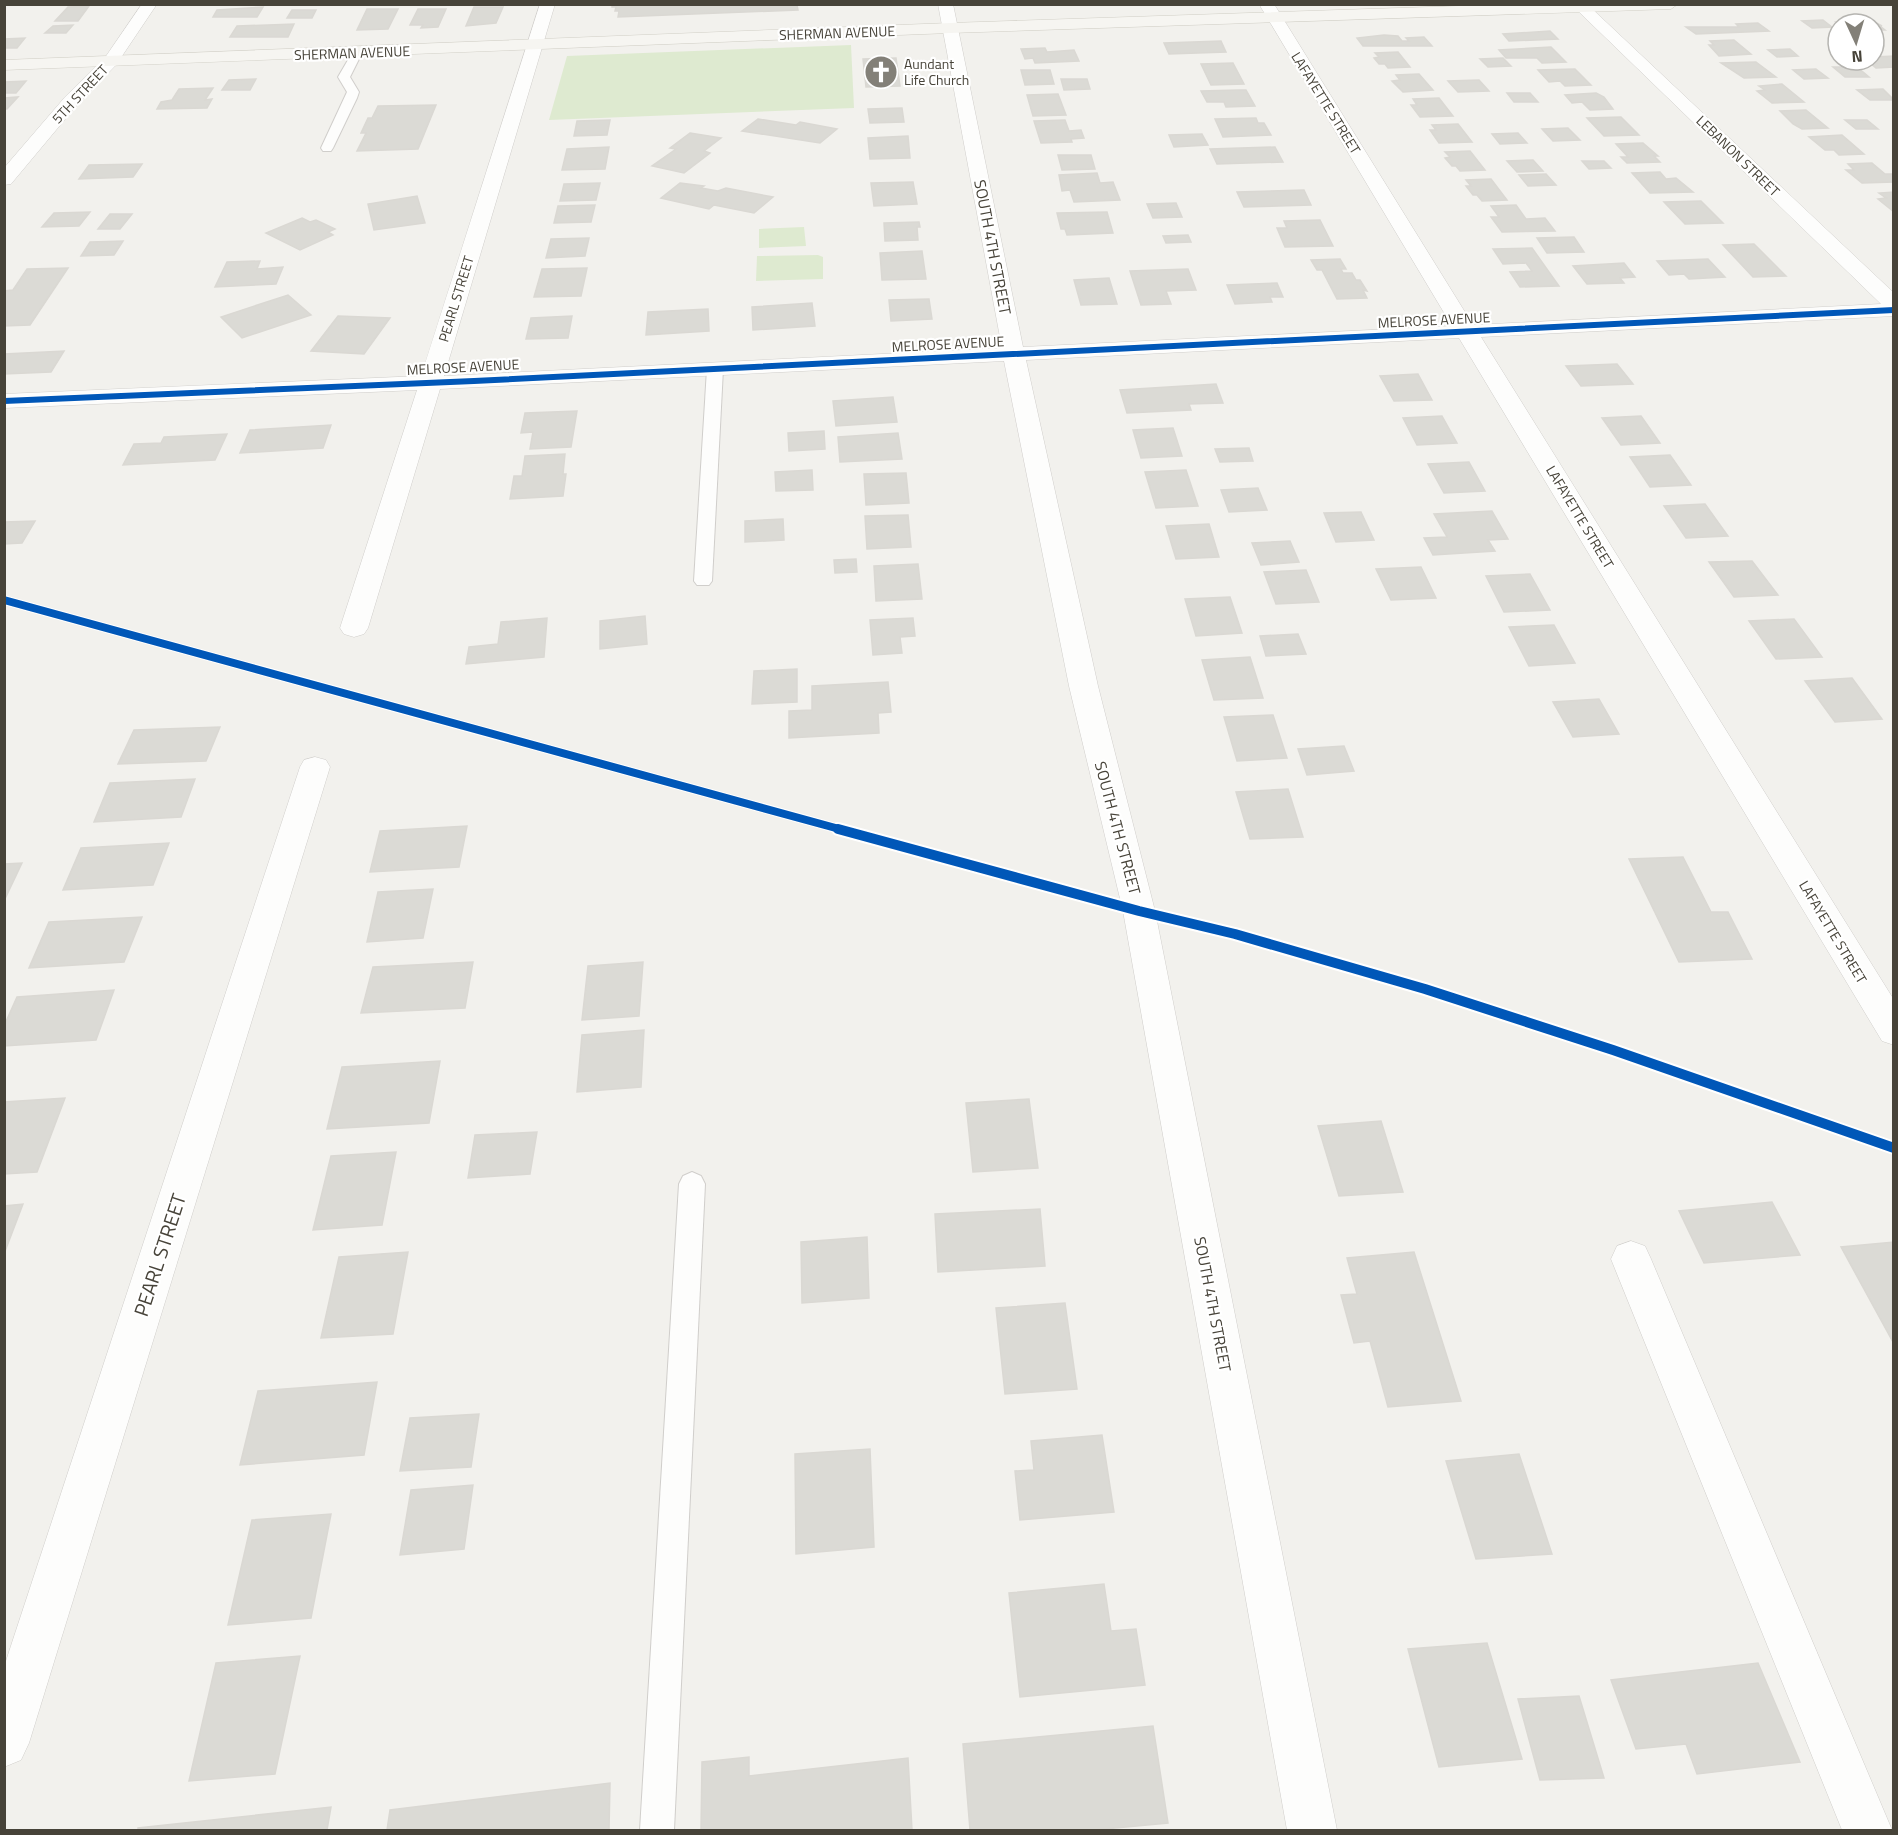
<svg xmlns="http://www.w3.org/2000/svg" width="1898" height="1835" font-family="'Titillium Web',sans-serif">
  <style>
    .green { fill: #deead0 }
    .building { fill: #dbdad5; stroke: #dad8d3; stroke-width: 1.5 }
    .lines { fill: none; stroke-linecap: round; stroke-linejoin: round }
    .lane-casing { stroke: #d0cecb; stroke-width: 2 }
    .street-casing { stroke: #d0cecb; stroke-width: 1 }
    .secondary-casing { stroke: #d0cec5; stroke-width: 1 }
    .lane { fill: #fdfdfc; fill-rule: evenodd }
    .street { fill: #fdfdfc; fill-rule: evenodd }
    .secondary { fill: #f6f5f1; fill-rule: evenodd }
    .cycleway-far2-casing { stroke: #fff; stroke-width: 8 }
    .cycleway-far1-casing { stroke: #fff; stroke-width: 10 }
    .cycleway-casing { stroke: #fff; stroke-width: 14 }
    .cycleway-far2 { stroke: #0057b8; stroke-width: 6 }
    .cycleway-far1 { stroke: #0057b8; stroke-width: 8 }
    .cycleway { stroke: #0057b8; stroke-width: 10 }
    .labels { text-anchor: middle; stroke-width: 4.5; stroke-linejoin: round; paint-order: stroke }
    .far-street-label { font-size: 14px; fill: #474339; stroke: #fff }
    .far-poi-label { font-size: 14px; fill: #474339; stroke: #fff; text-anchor: start }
    .street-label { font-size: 16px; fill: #474339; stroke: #fff }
    .near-street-label { font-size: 20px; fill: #474339; stroke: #fff }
  </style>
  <rect width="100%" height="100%" fill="#f2f1ed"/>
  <g class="green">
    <path d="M851 45 854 108 549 120 567 56Z"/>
    <path d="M804 227 806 246 759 248V229Z"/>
    <path d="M818 255 823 257V279L756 281 757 256Z"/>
  </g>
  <g class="building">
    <path d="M612 4H801V5H797L798 10 618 17 619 11H615L616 7H612Z"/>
    <path d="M89 6 78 21H55L68 7Z"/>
    <path d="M263 7 257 17H213L217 10Z"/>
    <path d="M474 7H503L496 23 466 26Z"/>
    <path d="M367 9H398L388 29 357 30Z"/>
    <path d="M418 9H446L438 27 421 28 423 25H410Z"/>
    <path d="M292 10H316L312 18H287Z"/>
    <path d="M1844 18H1867L1882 26H1880L1885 30H1874V24H1839L1836 22 1848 21Z"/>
    <path d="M1823 20 1832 27 1812 28 1802 21Z"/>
    <path d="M1758 23 1769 31 1696 34 1686 27H1739L1736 24Z"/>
    <path d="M294 24 288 37H230L237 26Z"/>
    <path d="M73 25 66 33H45L53 26Z"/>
    <path d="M1550 31 1558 39 1509 41 1503 34Z"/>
    <path d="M1384 35 1398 36 1402 41H1409L1406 38 1424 37 1432 46H1363L1357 38Z"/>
    <path d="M25 38 17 48H4V39Z"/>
    <path d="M1734 40 1751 54 1719 56 1709 45H1714L1710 41Z"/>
    <path d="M1221 41 1226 52 1169 54 1164 43Z"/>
    <path d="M1551 47 1566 62 1542 63 1537 58H1506L1499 50Z"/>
    <path d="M1045 48 1047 52 1074 50 1079 61 1035 63 1033 58 1025 59 1021 49Z"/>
    <path d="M1790 49 1798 56 1777 57 1768 50Z"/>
    <path d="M1398 52 1410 67 1388 68 1385 64H1379L1374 58 1379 57 1375 53Z"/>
    <path d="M1894 56V67L1876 68 1870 63H1876L1872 60H1874V57Z"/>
    <path d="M896 58 900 86 866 87 863 59Z"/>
    <path d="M1503 58 1511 66 1488 67 1480 59Z"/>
    <path d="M1756 62 1776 77 1744 78 1721 63Z"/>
    <path d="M1233 63 1244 84 1211 85 1201 64Z"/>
    <path d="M1833 67H1857L1869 77H1845Z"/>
    <path d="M1575 69 1591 85 1565 86 1560 81 1549 82 1538 70Z"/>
    <path d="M1816 69 1828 78 1804 79 1793 70Z"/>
    <path d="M1021 70H1050L1054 84 1025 85Z"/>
    <path d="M1419 74 1433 90 1403 92 1392 81 1400 80 1396 75Z"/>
    <path d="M256 79 250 90H222L229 80Z"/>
    <path d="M1061 79H1087L1090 89 1064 90Z"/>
    <path d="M1479 80 1489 91 1458 92 1448 81Z"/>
    <path d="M26 81 16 93H4V82Z"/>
    <path d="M1782 84 1804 102 1772 103 1757 91 1765 90 1759 86Z"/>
    <path d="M213 88 205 100 212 99 207 108 157 109 161 102 172 100 179 89Z"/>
    <path d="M1883 89 1894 100H1870L1857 90Z"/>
    <path d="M1239 90H1246L1255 106 1226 107 1224 102H1207L1201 91Z"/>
    <path d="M1507 93H1530L1538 102H1514Z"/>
    <path d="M1596 93 1604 97 1613 109 1590 110 1582 102 1572 103 1565 95Z"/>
    <path d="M1058 94 1066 115 1033 116 1027 95Z"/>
    <path d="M18 97 7 109H4V98Z"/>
    <path d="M1439 98 1453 116 1420 117 1411 105H1417L1413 99Z"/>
    <path d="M436 105 418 149 357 151 366 133H361L368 118H372L378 106Z"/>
    <path d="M902 108 904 122 870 123 868 109Z"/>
    <path d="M1806 110 1828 128 1802 129 1793 124 1780 111Z"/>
    <path d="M1621 117 1639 135 1604 136 1587 118Z"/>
    <path d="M1256 118 1258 123H1264L1271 135 1223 137 1215 119Z"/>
    <path d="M758 119 796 125 800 122 837 129 820 143 742 131Z"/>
    <path d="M610 120 607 135 574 136 577 121Z"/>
    <path d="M1065 120 1069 131 1081 130 1084 138 1071 139 1072 142 1041 143 1034 121Z"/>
    <path d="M1845 120H1867L1878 129H1856Z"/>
    <path d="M1458 124 1472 142 1439 143 1430 130H1436L1432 125Z"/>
    <path d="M1568 128 1580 140 1553 141 1542 129Z"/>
    <path d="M690 133 721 138 704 151 710 153 684 173 652 166 676 149 670 148Z"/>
    <path d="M1518 133 1527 143 1500 144 1492 134Z"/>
    <path d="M1202 134 1208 145 1174 147 1169 135Z"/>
    <path d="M1842 135 1864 154 1839 155 1834 150H1825L1809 137Z"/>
    <path d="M908 136 910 158 870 159 868 138Z"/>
    <path d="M1643 143 1658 156H1654L1660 162 1627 163 1621 157H1628L1616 144Z"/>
    <path d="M609 147 605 169 562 170 567 149Z"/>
    <path d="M1275 147 1283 162 1217 164 1210 149Z"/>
    <path d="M1470 151 1485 170 1460 171 1456 166H1452L1445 158 1450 157 1445 152Z"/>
    <path d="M1058 155H1091L1095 169 1062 170Z"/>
    <path d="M1533 160 1543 171 1517 172 1507 161Z"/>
    <path d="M1582 161H1604L1611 168 1589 169Z"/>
    <path d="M1872 163 1885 174H1894V182L1862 183 1846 170H1854L1848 164Z"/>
    <path d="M142 164 133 177 79 179 89 165Z"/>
    <path d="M1660 172 1666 179 1676 178 1693 192 1650 193 1632 173Z"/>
    <path d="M1097 173 1100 183 1113 182 1120 200 1074 202 1070 190 1062 191 1059 175Z"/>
    <path d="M1546 174 1556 185 1528 186 1519 175Z"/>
    <path d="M1491 179 1507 200 1482 201 1477 195H1473L1466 186H1471L1466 180Z"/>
    <path d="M913 182 917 204 874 206 871 183Z"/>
    <path d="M600 183 596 200 560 201 564 184Z"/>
    <path d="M680 183 704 186 701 188 718 191 726 188 773 197 754 213 714 205 709 209 661 198Z"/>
    <path d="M1304 190 1311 205 1244 207 1237 192Z"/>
    <path d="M1894 192V212L1878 199 1886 198 1879 193Z"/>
    <path d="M417 196 425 223 374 230 368 204Z"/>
    <path d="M1701 201 1723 223 1685 224 1664 202Z"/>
    <path d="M1176 203 1182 217 1153 218 1147 204Z"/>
    <path d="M595 205 591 222 554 223 558 206Z"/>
    <path d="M1516 205 1526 219 1545 218 1555 231 1502 232 1491 217H1499L1491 206Z"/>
    <path d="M90 212 79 226 42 227 54 213Z"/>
    <path d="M1107 212 1113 233 1067 235 1065 229H1061L1057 213Z"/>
    <path d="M110 214H132L120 229H98Z"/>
    <path d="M302 218 310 222 316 220 335 229 328 232 333 235 300 250 266 233Z"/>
    <path d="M1320 220 1333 246 1285 247 1277 228H1287L1284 221Z"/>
    <path d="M919 222 920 227H917L918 240 885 241 884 223Z"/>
    <path d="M1188 235 1191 242 1166 243 1163 236Z"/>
    <path d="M1574 237 1584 252 1547 253 1537 238Z"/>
    <path d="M589 238 585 256 546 258 551 239Z"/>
    <path d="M123 241 114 255 81 256 90 242Z"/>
    <path d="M1754 244 1786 276 1753 277 1723 245Z"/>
    <path d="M1532 248 1559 286 1520 287 1510 272 1532 271 1526 263 1503 264 1493 249Z"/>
    <path d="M922 251 926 279 882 280 880 253Z"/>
    <path d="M1340 259 1346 269H1341L1343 273H1352L1356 280H1360L1367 291 1363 290 1367 298 1337 299 1322 270H1317L1311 260Z"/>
    <path d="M1708 259 1725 277 1689 279 1684 274 1669 275 1657 261Z"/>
    <path d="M260 261 257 269 283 267 276 284 215 287 227 262Z"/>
    <path d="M1624 263 1635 277 1620 278 1624 283 1587 284 1573 266Z"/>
    <path d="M68 268 30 325 4 326V291L13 290 27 269Z"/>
    <path d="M587 268 581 296 534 297 542 269Z"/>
    <path d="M1188 269 1196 290 1166 291 1171 304 1141 305 1130 271Z"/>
    <path d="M1109 278 1117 304 1081 305 1074 280Z"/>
    <path d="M1277 283 1283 297H1270L1272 302 1235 304 1227 285Z"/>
    <path d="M288 295 311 315 242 338 221 317Z"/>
    <path d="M929 299 932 319 891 321 889 300Z"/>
    <path d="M812 303 815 326 753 330 752 307Z"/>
    <path d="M708 309 709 331 646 335 648 312Z"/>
    <path d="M338 316 390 318 364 354 311 351Z"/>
    <path d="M572 316 568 338 526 339 531 318Z"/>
    <path d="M64 351 51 372 4 374V354Z"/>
    <path d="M1617 364 1633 384 1581 386 1566 366Z"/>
    <path d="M1418 374 1432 400 1394 401 1380 376Z"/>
    <path d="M1216 384 1223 403 1189 404 1191 410 1127 413 1120 390Z"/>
    <path d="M893 397 897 422 836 426 833 401Z"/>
    <path d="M577 411 571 447 530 449 533 432 521 433 525 413Z"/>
    <path d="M1442 416 1457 443 1417 445 1403 418Z"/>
    <path d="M1641 416 1660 443 1621 445 1602 418Z"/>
    <path d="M331 425 323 448 240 453 250 430Z"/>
    <path d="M1173 428 1182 456 1141 458 1133 430Z"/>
    <path d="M824 431 825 449 789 451 788 433Z"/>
    <path d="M898 433 902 459 840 462 838 437Z"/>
    <path d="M227 434 215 460 123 465 134 444 161 443 164 437Z"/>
    <path d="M1249 448 1253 461 1220 462 1215 449Z"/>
    <path d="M565 454 563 474H566L563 496 510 499 514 476H522L525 456Z"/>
    <path d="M1670 455 1691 485 1650 487 1630 457Z"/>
    <path d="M1469 462 1485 491 1444 493 1428 464Z"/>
    <path d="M812 470 813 490 776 491 775 472Z"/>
    <path d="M1186 470 1198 506 1156 508 1145 472Z"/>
    <path d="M906 473 909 503 866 505 864 474Z"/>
    <path d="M1258 488 1267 510 1229 512 1221 490Z"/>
    <path d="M1705 504 1728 536 1686 538 1664 506Z"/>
    <path d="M1492 511 1508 539 1488 540 1495 551 1433 555 1424 538 1447 537 1434 514Z"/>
    <path d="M1361 512 1374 540 1336 542 1324 513Z"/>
    <path d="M908 515 911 547 867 549 865 516Z"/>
    <path d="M783 519 784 540 745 542V521Z"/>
    <path d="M35 521 22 543 4 544V522Z"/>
    <path d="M1209 524 1219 557 1176 559 1166 526Z"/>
    <path d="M1290 541 1299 562 1261 565 1252 543Z"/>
    <path d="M856 559 857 572 835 573 834 560Z"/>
    <path d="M1752 561 1778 595 1734 597 1709 562Z"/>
    <path d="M918 564 922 599 876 601 874 566Z"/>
    <path d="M1421 567 1436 598 1391 600 1376 569Z"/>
    <path d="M1306 570 1319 602 1276 604 1264 572Z"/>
    <path d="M1530 574 1550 610 1504 612 1486 576Z"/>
    <path d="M1230 597 1242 633 1196 636 1185 599Z"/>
    <path d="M645 616 647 644 600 649V621Z"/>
    <path d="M547 618 544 657 466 664 469 647 498 644 501 622Z"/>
    <path d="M913 618 915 636 900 637 902 653 873 655 870 620Z"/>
    <path d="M1794 619 1822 657 1776 659 1749 621Z"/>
    <path d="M1554 625 1575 663 1529 666 1509 627Z"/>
    <path d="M1298 634 1306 654 1266 656 1260 636Z"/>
    <path d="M1250 657 1263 698 1214 700 1202 660Z"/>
    <path d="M797 669V702L752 704 754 671Z"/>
    <path d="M1852 678 1882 719 1835 722 1805 681Z"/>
    <path d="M888 682 891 712 878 713 879 733 789 738V711L812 710V686Z"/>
    <path d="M1599 699 1619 734 1573 737 1553 702Z"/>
    <path d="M1273 715 1287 758 1237 761 1224 717Z"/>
    <path d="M220 727 206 761 118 764 134 730Z"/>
    <path d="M1344 746 1354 771 1307 775 1298 749Z"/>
    <path d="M195 779 181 817 94 822 110 783Z"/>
    <path d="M1288 789 1303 837 1250 839 1236 792Z"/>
    <path d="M467 826 459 867 370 872 380 831Z"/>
    <path d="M169 843 153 885 63 890 81 848Z"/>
    <path d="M1683 857 1711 912H1728L1752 959 1679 962 1629 859Z"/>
    <path d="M22 863 4 901V864Z"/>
    <path d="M433 889 423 938 367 942 378 892Z"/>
    <path d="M142 917 124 962 29 968 49 922Z"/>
    <path d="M473 962 465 1008 361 1013 373 967Z"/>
    <path d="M643 962 639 1016 582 1020 588 966Z"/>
    <path d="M114 990 96 1040 4 1046V1026L17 997Z"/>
    <path d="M644 1030 641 1087 577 1092 582 1035Z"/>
    <path d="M440 1061 429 1123 327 1129 342 1067Z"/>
    <path d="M65 1098 37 1172 4 1174V1102Z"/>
    <path d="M1029 1099 1038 1168 973 1172 966 1103Z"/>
    <path d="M1381 1121 1403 1192 1339 1196 1318 1126Z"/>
    <path d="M537 1132 530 1174 468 1178 475 1135Z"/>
    <path d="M396 1152 382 1225 313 1230 331 1156Z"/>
    <path d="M1772 1202 1800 1255 1704 1263 1679 1211Z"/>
    <path d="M23 1204 4 1254V1206Z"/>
    <path d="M1040 1209 1045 1266 938 1272 935 1214Z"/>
    <path d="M867 1237 869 1298 802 1303 801 1242Z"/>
    <path d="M1894 1242V1344L1841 1247Z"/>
    <path d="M408 1252 393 1334 321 1338 339 1257Z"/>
    <path d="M1414 1252 1461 1401 1388 1407 1370 1341 1354 1343 1341 1295 1357 1294 1347 1258Z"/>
    <path d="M1065 1303 1077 1389 1005 1394 996 1308Z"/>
    <path d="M377 1382 364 1455 240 1465 258 1391Z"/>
    <path d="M479 1414 471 1467 400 1471 410 1418Z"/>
    <path d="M1102 1435 1114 1512 1020 1520 1015 1471 1034 1470 1031 1441Z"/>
    <path d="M870 1449 874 1547 796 1554 795 1454Z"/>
    <path d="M1519 1454 1552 1554 1476 1559 1446 1461Z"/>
    <path d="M473 1485 464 1549 400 1555 411 1490Z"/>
    <path d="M331 1514 311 1618 228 1625 252 1520Z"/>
    <path d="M1104 1584 1111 1631 1136 1629 1145 1685 1020 1697 1009 1593Z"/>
    <path d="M1487 1643 1522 1759 1439 1767 1408 1649Z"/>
    <path d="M300 1656 275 1774 189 1781 216 1663Z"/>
    <path d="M1758 1663 1800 1762 1697 1774 1686 1744 1636 1749 1611 1680Z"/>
    <path d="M1579 1696 1604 1778 1540 1780 1518 1699Z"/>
    <path d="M1153 1726 1168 1823 1094 1830H970L963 1744Z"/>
    <path d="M749 1757V1776L908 1758 912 1830H701L702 1762Z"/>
    <path d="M610 1783 609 1830H387L390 1810Z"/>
    <path d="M331 1807 327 1830H138V1828Z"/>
  </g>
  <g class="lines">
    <defs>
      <g id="lane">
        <path d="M357 50 362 53 350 77 359 92 357 98 333 148 331 151H323L321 148 347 92 338 77 352 53Z"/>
        <path d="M715 364 723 369 712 581 709 585H697L694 581 707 369Z"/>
        <path d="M692 1172 701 1176 705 1184 674 1830H640L679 1184 683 1176Z"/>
      </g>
      <g id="street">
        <path d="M142 4H157L116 65 77 105 11 184 4 185V168L65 97 104 59Z"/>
        <path d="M540 4H555L444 376 1002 348 938 4H953L1023 347 1452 326 1259 4H1274L1473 325 1881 304 1578 11 1575 8 1579 4 1588 5 1894 293V316L1481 337 1894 1000V1045L1882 1041 1459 338 1026 360 1098 686 1155 911 1337 1830H1287L1123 911 1069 686 1004 361 440 389 368 628 364 634 354 637 344 634 340 628 417 390 4 408V394L421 376Z"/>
        <path d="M315 757 326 760 330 767 29 1743 21 1760 4 1767V1667L300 767 304 760Z"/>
        <path d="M1631 1241 1645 1246 1651 1259 1892 1830H1842L1611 1259 1617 1246Z"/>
      </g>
      <path id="secondary" d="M1519 4H1678L1671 9 950 33 4 70V60L950 23Z"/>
    </defs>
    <use href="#lane" class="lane-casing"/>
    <use href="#street" class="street-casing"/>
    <use href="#secondary" class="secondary-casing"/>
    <use href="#lane" class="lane"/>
    <use href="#street" class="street"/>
    <use href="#secondary" class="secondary"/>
    <defs>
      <path id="cycleway-far2" d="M4 401 474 381 1894 310"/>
      <path id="cycleway-far1" d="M4 600 843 830"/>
      <path id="cycleway" d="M838 829 1139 911 1235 934 1425 989 1613 1050 1894 1148"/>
    </defs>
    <use href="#cycleway-far2" class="cycleway-far2-casing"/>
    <use href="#cycleway-far1" class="cycleway-far1-casing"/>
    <use href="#cycleway" class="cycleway-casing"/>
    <use href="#cycleway-far2" class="cycleway-far2"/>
    <use href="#cycleway-far1" class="cycleway-far1"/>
    <use href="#cycleway" class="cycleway"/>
  </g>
  <defs>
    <symbol id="church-disc" viewBox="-11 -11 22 22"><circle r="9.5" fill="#838078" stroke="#fff"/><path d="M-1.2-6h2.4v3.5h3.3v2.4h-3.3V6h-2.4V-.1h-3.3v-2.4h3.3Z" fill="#fff"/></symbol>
  </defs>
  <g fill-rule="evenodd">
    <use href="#church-disc" x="862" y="53" width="38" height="38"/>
  </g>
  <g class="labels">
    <g class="far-street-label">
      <text transform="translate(837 33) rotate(-2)" y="5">SHERMAN AVENUE</text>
      <text transform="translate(352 53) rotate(-2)" y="5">SHERMAN AVENUE</text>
      <text transform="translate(80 94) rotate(-47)" y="5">5TH STREET</text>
      <text transform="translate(1326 103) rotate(58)" y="5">LAFAYETTE STREET</text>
      <text transform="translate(1738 156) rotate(44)" y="5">LEBANON STREET</text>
      <text transform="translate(456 299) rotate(-73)" y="5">PEARL STREET</text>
      <text transform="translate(1434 320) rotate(-3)" y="5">MELROSE AVENUE</text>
      <text transform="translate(948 344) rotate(-3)" y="5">MELROSE AVENUE</text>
      <text transform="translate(463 367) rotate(-3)" y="5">MELROSE AVENUE</text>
      <text transform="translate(1580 517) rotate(59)" y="5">LAFAYETTE STREET</text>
      <text transform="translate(1833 932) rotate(59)" y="5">LAFAYETTE STREET</text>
    </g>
    <g class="far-poi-label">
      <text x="904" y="69">Aundant<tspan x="904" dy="16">Life Church</tspan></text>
    </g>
    <g class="street-label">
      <text transform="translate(993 247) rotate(79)" y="6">SOUTH 4TH STREET</text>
      <text transform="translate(1118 828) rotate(75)" y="6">SOUTH 4TH STREET</text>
      <text transform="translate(1213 1304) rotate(79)" y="6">SOUTH 4TH STREET</text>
    </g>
    <g class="near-street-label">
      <text transform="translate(160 1255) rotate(-72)" y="7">PEARL STREET</text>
    </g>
  </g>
  <rect width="1898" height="1835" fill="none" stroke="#474339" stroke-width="12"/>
  <g transform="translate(1856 42) rotate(176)"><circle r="28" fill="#ffffff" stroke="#b5b4b0" stroke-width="1.5"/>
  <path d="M0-4.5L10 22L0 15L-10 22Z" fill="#838078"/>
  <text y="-9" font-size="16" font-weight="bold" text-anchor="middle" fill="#474339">N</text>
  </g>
</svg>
